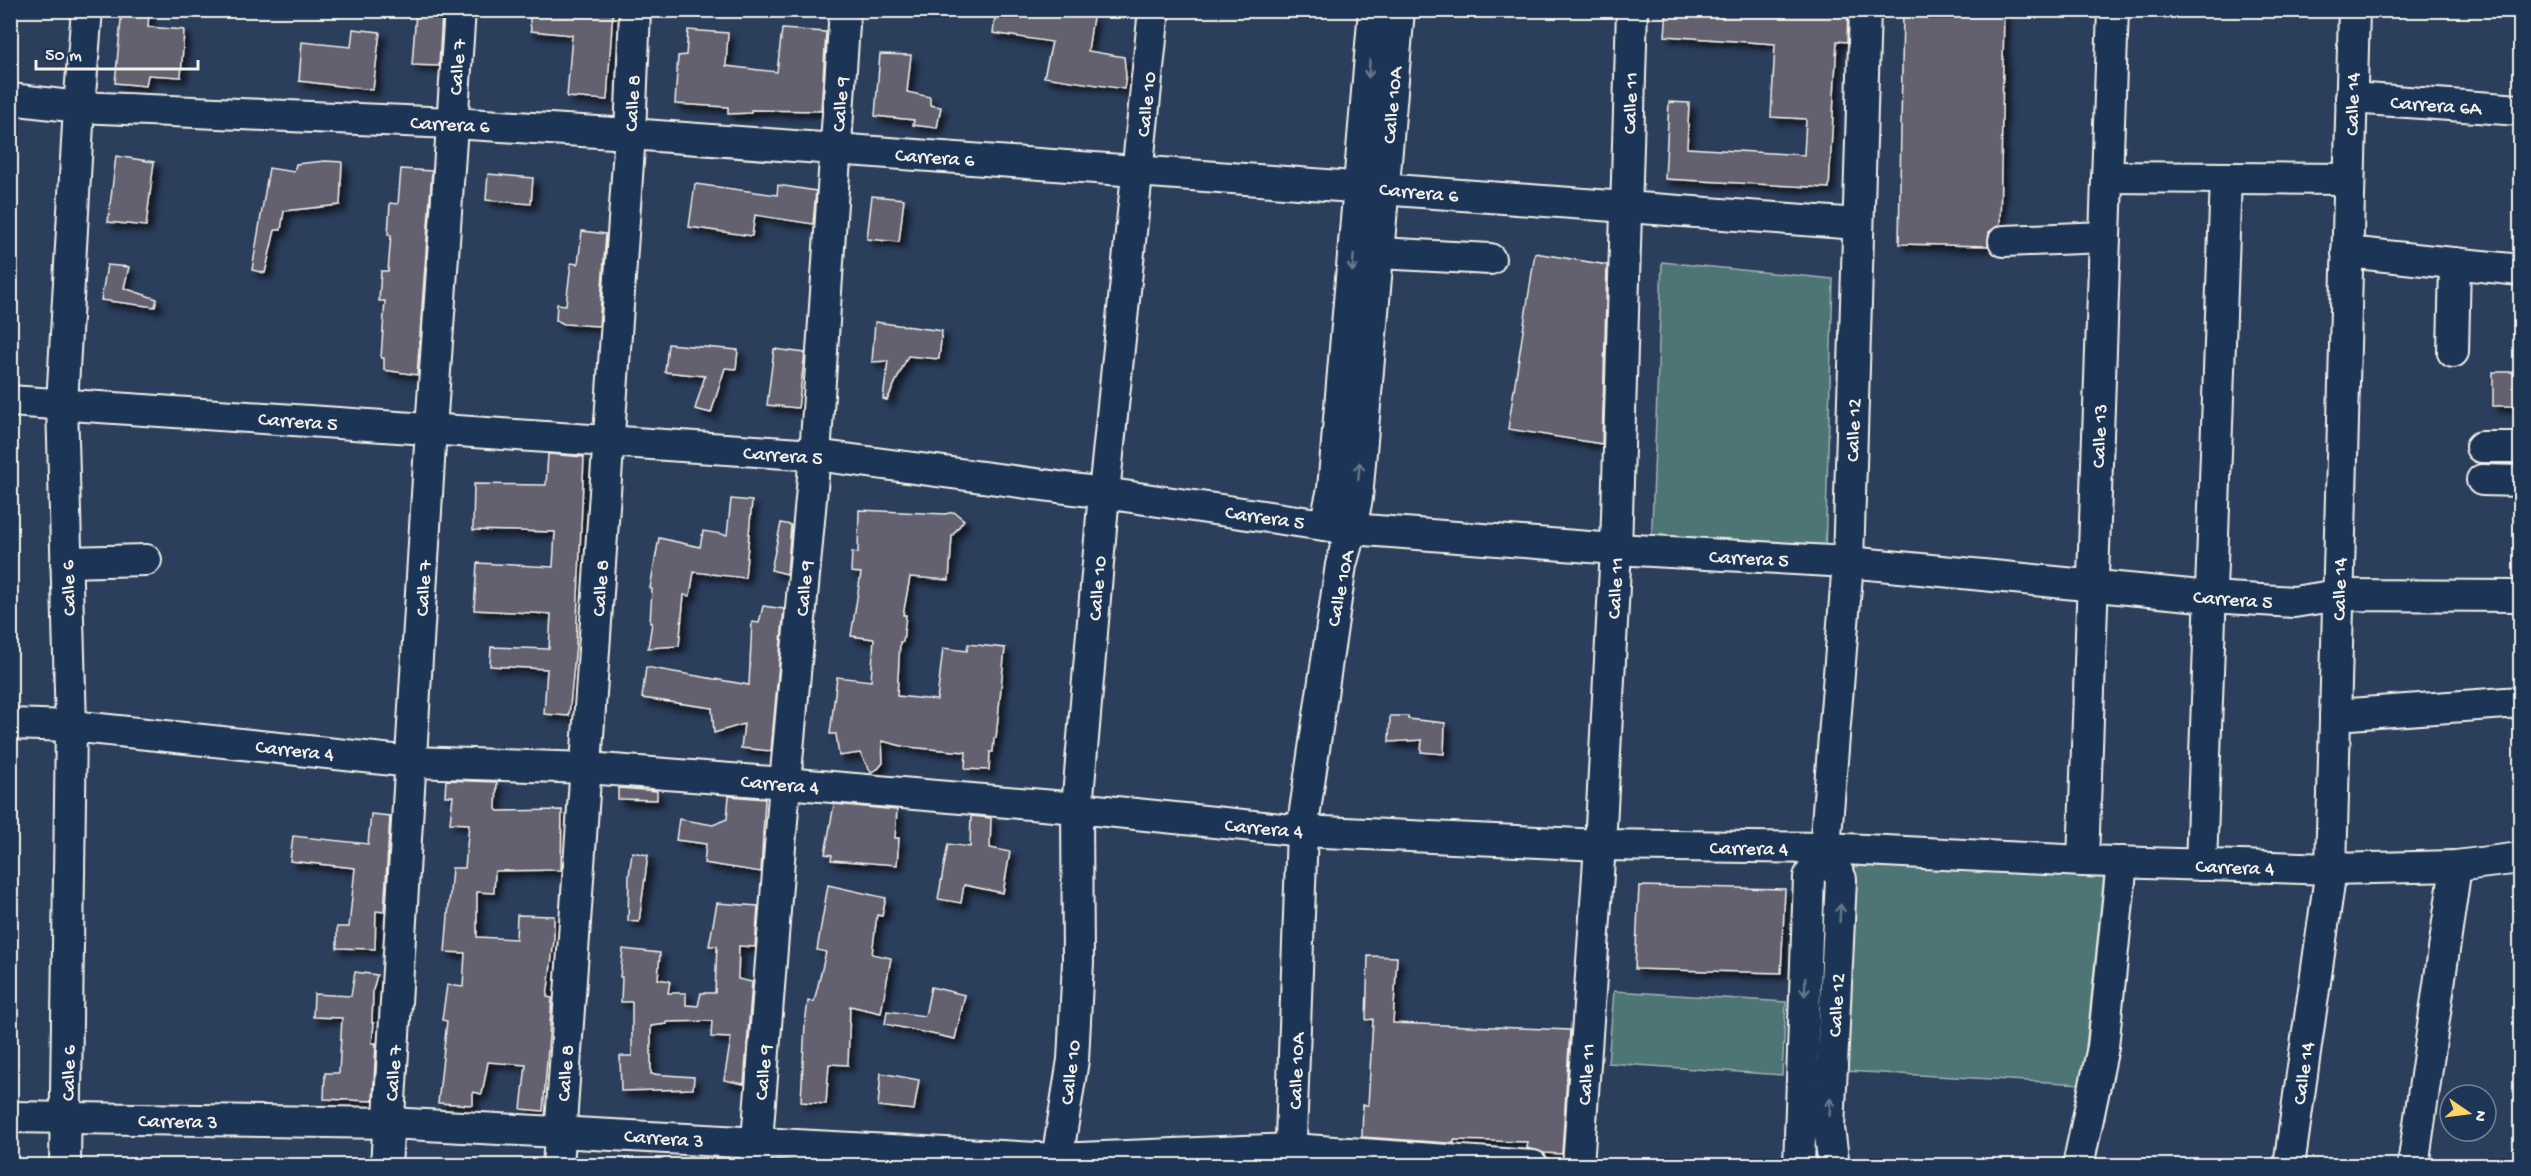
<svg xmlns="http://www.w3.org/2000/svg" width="2531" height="1176" font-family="'Gochi Hand',sans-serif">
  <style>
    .green { fill: #4e7476; stroke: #a1b2af; stroke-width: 1.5 }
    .building { fill: #63606f; stroke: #f4f1e8; stroke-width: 1.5; filter: url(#shadow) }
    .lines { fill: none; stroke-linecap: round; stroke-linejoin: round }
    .minor-casing { stroke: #f4f1e8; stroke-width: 34 }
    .minor { stroke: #1d3557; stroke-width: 30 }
    .oneway { stroke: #68778a }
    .labels { text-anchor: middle; stroke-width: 4.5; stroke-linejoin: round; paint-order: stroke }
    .street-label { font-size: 20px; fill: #f4f1e8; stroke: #1d3557 }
  </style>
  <defs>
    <filter id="shadow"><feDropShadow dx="5.5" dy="5.5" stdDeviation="3" flood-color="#0009"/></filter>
  </defs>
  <rect width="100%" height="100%" fill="#2b3e5c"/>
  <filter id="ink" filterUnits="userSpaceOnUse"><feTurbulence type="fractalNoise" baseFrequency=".0167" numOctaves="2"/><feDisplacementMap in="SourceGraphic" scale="12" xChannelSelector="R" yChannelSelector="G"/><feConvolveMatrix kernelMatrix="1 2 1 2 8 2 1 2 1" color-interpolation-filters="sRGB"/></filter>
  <g filter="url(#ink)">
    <g class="green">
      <path d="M1662 262 1833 279 1825 556 1651 551Z"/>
      <path d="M1855 862 2104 876 2082 1084 1845 1071Z"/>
      <path d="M1614 991 1786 1002 1782 1075 1608 1063Z"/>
    </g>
    <g class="building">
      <path d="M122 10H149L148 27 184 30 181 77 148 75 146 86 115 83Z"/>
      <path d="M529 10H613L607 100 567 97 572 35 531 31Z"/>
      <path d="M996 10H1048L1093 17 1088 51 1124 57 1126 76 1124 89 1044 77 1052 42 993 33Z"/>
      <path d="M1667 10H1848L1847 42 1837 41 1829 188 1665 179 1669 102 1689 103 1687 148 1804 155 1806 119 1771 117 1775 44 1665 36Z"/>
      <path d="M1903 10H2004L2000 225 1989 232 1988 246 1899 244Z"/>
      <path d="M416 12 442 13 439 66 412 65Z"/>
      <path d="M353 29 380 32 373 90 299 81 302 42 351 47Z"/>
      <path d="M782 29 826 32 821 111 751 110V113L728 114V107L675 104 678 56 686 55 688 30 728 33 726 66 777 72Z"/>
      <path d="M880 54 911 55 907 92 930 97V105L941 107 937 128 913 125 914 120 875 116Z"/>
      <path d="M116 156 154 162 146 226 108 222Z"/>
      <path d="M325 161 342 162 340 205 284 211 281 230H275L265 273 252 270 269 168 294 172 296 164Z"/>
      <path d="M401 169 432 171 417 375 384 370V358H381L385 301H379L381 271H388L391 235H388L390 203 398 204Z"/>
      <path d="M488 174 533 178 531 204 486 200Z"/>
      <path d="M695 184 777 195 778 185 816 191 813 224 755 215 752 236 689 227Z"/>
      <path d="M872 196 904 199 899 242 867 239Z"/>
      <path d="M582 231 606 234 599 326 564 324 556 320 557 304 566 305 571 263 578 264Z"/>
      <path d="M1535 253 1607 265 1602 444 1508 429Z"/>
      <path d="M107 265 129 267 124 288 157 299 155 307 101 300Z"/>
      <path d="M875 322 942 331 939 359 908 356 887 400 883 399 888 361 872 362Z"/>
      <path d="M668 344 738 350 736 369 725 368 711 413 695 409 705 376 665 372Z"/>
      <path d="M774 349 805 353 798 408 767 405Z"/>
      <rect x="2493" y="372" width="27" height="34"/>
      <path d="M548 454 584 457 576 644 569 716 544 714 547 669 490 666 491 647 549 649 551 614 474 610 477 563 553 567 555 532 473 530 474 484 546 485Z"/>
      <path d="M731 499 752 501 745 578 694 572 690 596 684 595 679 646 648 648 652 623H650L652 589 650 588 659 538 700 547 703 531 727 535Z"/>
      <path d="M859 510 945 514 954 512 964 520 952 536 949 580 910 577 903 615H906L903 642H900L897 696 937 700 943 648 967 651 968 644 1005 648 996 738H994L993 752H990L989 770 965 769 966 752 906 747 882 741 883 763 878 769 871 772 860 753 839 756 836 734H830L837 677 871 681 874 639 851 636 861 573 851 572 852 552 858 553Z"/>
      <path d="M781 523 791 525 787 574 771 570Z"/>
      <path d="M763 606 784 609 771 751 741 748 744 724 714 733 712 708 642 698 646 667 749 685 752 622 759 623Z"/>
      <path d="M1390 716H1408V719L1445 723 1444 754 1421 752 1422 740 1389 742Z"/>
      <path d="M446 780 497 782 496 809 498 811 562 810 561 870 495 871 494 893 477 892V937L516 939 517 915 554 916V940L547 997 552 998 543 1111 521 1109 526 1065 488 1062 482 1094 473 1092V1105L438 1103 447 1021 442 1020 447 985 463 987 465 953 445 952 452 868H465L469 824 450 823 453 796H445Z"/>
      <path d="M618 788 657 791V800L618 799Z"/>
      <path d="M729 796 765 799 761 872 704 863 706 844 676 840 679 819 713 825 727 819Z"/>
      <path d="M834 804 897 810 895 838H899L897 865 831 860 832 855 825 854Z"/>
      <path d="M371 814 390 816 384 912 376 911 375 949 337 948V927H349L355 868 290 861 293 836 368 844Z"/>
      <path d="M971 816 991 818 990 848 1010 852 1003 893 964 885 961 903 938 899 948 844 970 847Z"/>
      <path d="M632 852 648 855 639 922 628 921 629 876Z"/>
      <path d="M828 885 886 898 882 916 877 915 872 954 891 958 881 1013 850 1006 848 1065 829 1064 826 1104 801 1102 805 1024 808 1001 814 1002 826 952 817 950Z"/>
      <path d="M1639 886 1785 889 1781 973 1635 969Z"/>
      <path d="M717 903 758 906 755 947 739 946 738 979 752 982 744 1084 724 1080 731 1038 711 1037 712 1021 667 1022V1024L651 1026V1074L694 1077 693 1089 621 1091 620 1056H632V1002H621L622 977H620L623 949 660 953 658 979 670 981 668 993H686V1005L698 1006 701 993H715L717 946H709Z"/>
      <path d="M1368 956 1397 957 1393 1023 1570 1030 1562 1154 1544 1153 1527 1148 1528 1142 1454 1140V1143H1448L1362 1137 1363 1105H1368L1373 1019 1366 1020Z"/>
      <path d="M355 972 377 975 373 990 372 1023H374L372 1043H376L373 1101 324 1099 325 1073H339L342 1018 313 1017 314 994 351 996Z"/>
      <path d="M931 987 965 995 955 1039 885 1024 887 1011 925 1016Z"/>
      <path d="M881 1073 919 1080 914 1110 878 1106Z"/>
    </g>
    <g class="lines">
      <defs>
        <g id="minor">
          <path d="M2351 98 2520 110"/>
          <path d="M10 99 79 107 452 123 630 134 1858 224"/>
          <path d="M2107 177 2349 179"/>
          <path d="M2004 241 2105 237"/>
          <path d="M2347 252 2520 270"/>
          <path d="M1379 253 1490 259"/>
          <path d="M2453 352 2455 263"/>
          <path d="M10 401 815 455 1104 493 1351 529 1616 549 1848 562 2211 597 2294 602 2338 595 2520 596"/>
          <path d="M2481 447H2520"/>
          <path d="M2482 480 2520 481"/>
          <path d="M1325 525 1333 489 1374 10"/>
          <path d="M66 562 146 560"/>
          <path d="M2335 715 2520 702"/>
          <path d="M10 724 71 726 412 762 587 768 785 783 1077 808 1302 831 1600 845 1825 848 2083 861 2331 869 2456 866 2520 858"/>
          <path d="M1825 848 1841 879 1829 1128 1834 1166"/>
          <path d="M2083 861 2113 10"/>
          <path d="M2201 865 2226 178"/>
          <path d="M10 1117 389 1123 1056 1159 1292 1149 1533 1166"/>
          <path d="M65 1166 71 726 62 404 79 107 87 10"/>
          <path d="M386 1166 431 429 460 10"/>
          <path d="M558 1166 630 134 635 10"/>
          <path d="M755 1166 785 783 815 455 845 10"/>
          <path d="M1056 1166 1073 1060 1078 962 1077 808 1104 493 1154 10"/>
          <path d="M1290 1166 1302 831 1341 565 1351 529 1357 498 1399 10"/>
          <path d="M1578 1166 1600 845 1616 549 1632 10"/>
          <path d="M1799 1166 1809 877 1825 848 1848 562 1865 10"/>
          <path d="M2078 1166 2103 1047 2122 862"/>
          <path d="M2289 1166 2331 869 2354 10"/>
          <path d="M2413 1166 2456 866"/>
        </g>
      </defs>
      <use href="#minor" class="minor-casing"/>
      <use href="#minor" class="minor"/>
    </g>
    <defs><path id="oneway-shaft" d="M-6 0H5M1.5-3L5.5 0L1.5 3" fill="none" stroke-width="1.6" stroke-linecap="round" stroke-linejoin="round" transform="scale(1.5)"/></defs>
    <g class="oneway">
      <use href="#oneway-shaft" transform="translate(1369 69) rotate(94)"/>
      <use href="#oneway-shaft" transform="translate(1353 263) rotate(95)"/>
      <use href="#oneway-shaft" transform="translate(1359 471) rotate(-85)"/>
      <use href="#oneway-shaft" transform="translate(1840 913) rotate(-87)"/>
      <use href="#oneway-shaft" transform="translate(1805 987) rotate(92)"/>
      <use href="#oneway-shaft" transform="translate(1830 1107) rotate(-87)"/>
    </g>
  </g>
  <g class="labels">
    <g class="street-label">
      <text transform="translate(456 67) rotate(-86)" y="7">Calle 7</text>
      <text transform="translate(631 103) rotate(-87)" y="7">Calle 8</text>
      <text transform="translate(1629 103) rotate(-88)" y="7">Calle 11</text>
      <text transform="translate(839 104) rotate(-86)" y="7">Calle 9</text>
      <text transform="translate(1145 104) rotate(-84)" y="7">Calle 10</text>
      <text transform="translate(2351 104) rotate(-89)" y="7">Calle 14</text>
      <text transform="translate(2436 104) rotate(4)" y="7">Carrera 6A</text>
      <text transform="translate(1391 105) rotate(-85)" y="7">Calle 10A</text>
      <text transform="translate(450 123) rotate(3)" y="7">Carrera 6</text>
      <text transform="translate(935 156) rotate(4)" y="7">Carrera 6</text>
      <text transform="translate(1419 191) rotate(5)" y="7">Carrera 6</text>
      <text transform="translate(298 420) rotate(4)" y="7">Carrera 5</text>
      <text transform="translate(1852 430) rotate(-88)" y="7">Calle 12</text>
      <text transform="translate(2098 436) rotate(-88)" y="7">Calle 13</text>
      <text transform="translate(783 454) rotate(4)" y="7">Carrera 5</text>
      <text transform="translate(1265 516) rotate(8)" y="7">Carrera 5</text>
      <text transform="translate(1749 557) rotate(3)" y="7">Carrera 5</text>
      <text transform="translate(67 588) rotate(-92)" y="7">Calle 6</text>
      <text transform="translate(422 588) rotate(-87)" y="7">Calle 7</text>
      <text transform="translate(599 588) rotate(-86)" y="7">Calle 8</text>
      <text transform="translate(803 588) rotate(-85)" y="7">Calle 9</text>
      <text transform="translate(1096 588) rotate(-85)" y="7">Calle 10</text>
      <text transform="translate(1339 588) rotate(-79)" y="7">Calle 10A</text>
      <text transform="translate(1614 588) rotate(-87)" y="7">Calle 11</text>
      <text transform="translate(2338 589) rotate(-89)" y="7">Calle 14</text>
      <text transform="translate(2233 598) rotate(4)" y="7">Carrera 5</text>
      <text transform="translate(295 749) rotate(6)" y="7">Carrera 4</text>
      <text transform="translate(780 783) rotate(5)" y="7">Carrera 4</text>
      <text transform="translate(1264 827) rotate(5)" y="7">Carrera 4</text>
      <text transform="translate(1749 847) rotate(1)" y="7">Carrera 4</text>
      <text transform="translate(2235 866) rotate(2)" y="7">Carrera 4</text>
      <text transform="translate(1835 1005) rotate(-87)" y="7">Calle 12</text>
      <text transform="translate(1295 1071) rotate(-88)" y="7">Calle 10A</text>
      <text transform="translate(762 1072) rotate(-85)" y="7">Calle 9</text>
      <text transform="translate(1069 1072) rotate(-83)" y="7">Calle 10</text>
      <text transform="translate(67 1073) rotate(-89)" y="7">Calle 6</text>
      <text transform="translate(392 1073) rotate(-86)" y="7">Calle 7</text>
      <text transform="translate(564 1073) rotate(-86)" y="7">Calle 8</text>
      <text transform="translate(2302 1073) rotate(-82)" y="7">Calle 14</text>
      <text transform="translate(1585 1074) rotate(-86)" y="7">Calle 11</text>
      <text transform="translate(178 1120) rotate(1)" y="7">Carrera 3</text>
      <text transform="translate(664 1137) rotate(4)" y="7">Carrera 3</text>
    </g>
  </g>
  <rect width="2531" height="1176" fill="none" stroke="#1d3557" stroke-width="36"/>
  <rect x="18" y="18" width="2495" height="1140" fill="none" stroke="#f4f1e8" stroke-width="2" filter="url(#ink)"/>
  <g transform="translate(2468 1113) rotate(104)"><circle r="28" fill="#1d3557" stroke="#738091" stroke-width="1.5"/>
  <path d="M0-4.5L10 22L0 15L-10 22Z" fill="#ffd166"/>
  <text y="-9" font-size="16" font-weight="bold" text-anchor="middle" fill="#f4f1e8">N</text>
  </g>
  <path d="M36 60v9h162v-9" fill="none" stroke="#f4f1e8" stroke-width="3"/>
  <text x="45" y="60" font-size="18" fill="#f4f1e8" stroke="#1d3557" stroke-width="4.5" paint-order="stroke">50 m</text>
</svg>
